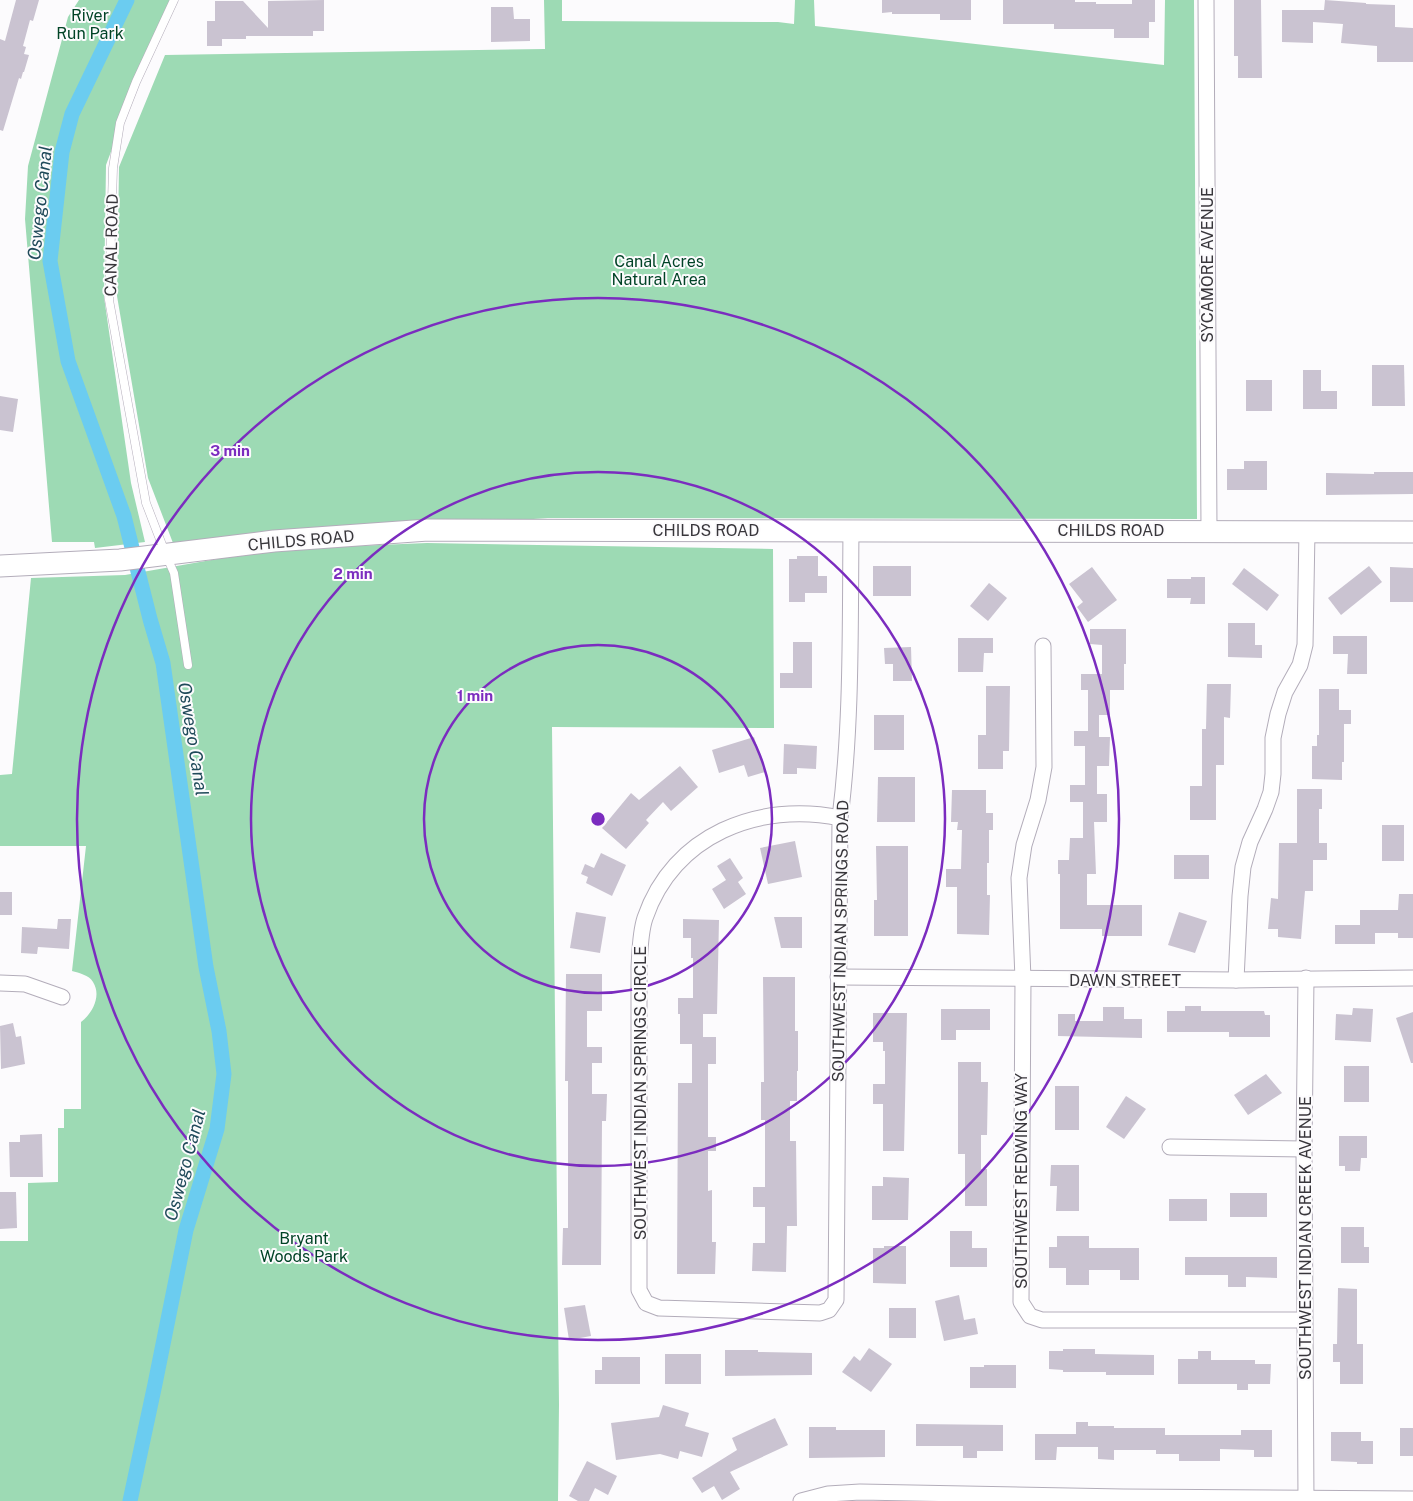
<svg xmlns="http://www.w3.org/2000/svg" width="1413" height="1501" font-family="'Public Sans',sans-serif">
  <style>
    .green { fill: #9ddab4 }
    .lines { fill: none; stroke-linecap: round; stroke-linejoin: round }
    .canal { stroke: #6bccf0; stroke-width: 15 }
    .building { fill: #cac3d1 }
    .lane-casing { stroke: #b3adba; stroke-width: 9 }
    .street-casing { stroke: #b3adba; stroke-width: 17 }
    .secondary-casing { stroke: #b3adba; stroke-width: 23 }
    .lane { stroke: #fff; stroke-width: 8 }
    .street { stroke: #fff; stroke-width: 15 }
    .secondary { stroke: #fff; stroke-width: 21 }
    .ring { fill: none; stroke: #7b2cbf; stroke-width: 2.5 }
    .labels { text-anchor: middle; stroke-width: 4; stroke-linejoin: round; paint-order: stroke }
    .park-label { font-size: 16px; fill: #004326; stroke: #fcfbfd }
    .street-label { font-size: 16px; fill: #38363b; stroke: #fcfbfd }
    .water-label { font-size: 18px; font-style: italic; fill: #204a5a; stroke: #fcfbfd }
    .centre { fill: #7b2cbf; stroke: #fcfbfd; stroke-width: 2.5 }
    .ring-label { font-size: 15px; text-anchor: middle; font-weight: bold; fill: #7b2cbf; stroke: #fcfbfd; stroke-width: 4; stroke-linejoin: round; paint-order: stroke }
  </style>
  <rect width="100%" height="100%" fill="#fcfbfd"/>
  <g class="green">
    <path d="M79 0H173L143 66 106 165 104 297 131 483 145 542 95 548 94 542H52L25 219 28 166 68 17Z"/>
    <path d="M544 0H562V21L778 22 794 24 795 0H814L815 26 1164 65 1165 0H1194L1197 519 548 518 173 543 148 478 117 296 119 167 165 55 545 49Z"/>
    <path d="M427 543 773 549 774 728 552 727 559 1404 558 1501H0V1241H28V1183L58 1182V1128H64V1109H81V1022C92 1014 102 996 93 982 89 975 79 973 72 971L86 846H0V775L12 774 31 578 125 575 240 555 307 548Z"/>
  </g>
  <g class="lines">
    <path class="canal" d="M127 0 72 114 62 152 50 261 68 361 124 516 150 619 163 663 206 967 219 1031 224 1074 217 1129 186 1230 155 1384 130 1501"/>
  </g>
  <g class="building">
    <path d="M16 0H39L33 21 30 20 23 46 26 47 24 54 29 55 24 72H23L21 79 19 78 3 131 0 130V39L5 41Z"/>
    <path d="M324 0V31H313V36H246V39H222V46H207V21H215V1H243L268 28V1Z"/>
    <path d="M882 0H971V20H940V14H892V12L882 13Z"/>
    <path d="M1003 0H1075V2H1096V4H1132V0H1155V22H1149V38H1114V29H1054V24H1003Z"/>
    <path d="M1234 0H1261L1262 78H1238V56H1234Z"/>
    <path d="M1325 0 1366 3V4L1395 5V27L1413 28V62H1377V46L1341 43 1343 24 1313 22V43L1282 42V10H1324Z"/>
    <path d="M491 7H513L514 19H530V41L491 42Z"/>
    <path d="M1372 365H1404L1405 406H1372Z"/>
    <path d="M1303 370H1321V391H1337V409H1303Z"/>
    <rect x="1246" y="380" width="26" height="31"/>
    <path d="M0 396 18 399 13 432 0 430Z"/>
    <path d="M1244 461H1267V490H1227V469H1244Z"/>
    <path d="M1374 472H1413V494L1326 495V473L1374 474Z"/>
    <path d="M797 556H818V576H827V593H805V602H789V559H797Z"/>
    <rect x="873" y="566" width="38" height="30"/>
    <path d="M1369 566 1382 582 1341 615 1328 598Z"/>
    <path d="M1092 567 1117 600 1088 622 1077 607 1083 602 1069 584Z"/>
    <path d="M1390 567 1413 568V602H1390Z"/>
    <path d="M1244 568 1279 595 1267 611 1232 584Z"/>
    <path d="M1191 577H1205V604H1190L1191 598H1167V579H1191Z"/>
    <path d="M989 583 1007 598 988 621 970 606Z"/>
    <path d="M1228 623H1255V645H1262V658L1228 657Z"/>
    <path d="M1090 629H1126V664H1124V690H1110V715H1099V737H1110L1109 766H1097V794H1107V822H1094L1096 874H1087V905H1142V936H1102V929H1060V874H1058V860H1069L1070 838H1083V802H1070V785H1085V746H1074V731H1088V690H1081V674H1102V645L1090 644Z"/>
    <path d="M1333 636H1367V674H1347L1348 654H1333Z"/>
    <path d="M958 638H993V653H984L983 672H958Z"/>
    <path d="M793 642H812V688H780V673H793Z"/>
    <path d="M911 647 912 681H893V664H885L884 648Z"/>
    <path d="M1207 684H1231L1230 718 1224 717V765H1216V820H1190V786H1202V729H1206Z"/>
    <path d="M986 686H1010L1009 751H1003V769H978V735H986Z"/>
    <path d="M1319 689H1339V710H1351V724H1344V762H1342V780L1312 779V746H1317V735H1319Z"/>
    <rect x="874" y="715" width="30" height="35"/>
    <path d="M754 737 765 772 748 777 744 765 719 773 712 750Z"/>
    <path d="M784 744 817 746 816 769 797 768V774H783Z"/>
    <path d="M680 766 698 787 671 811 663 802 646 820 649 823 626 849 602 828 631 793 639 800Z"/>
    <path d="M878 777H915V822H877Z"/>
    <path d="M1297 789H1322V809H1319V843H1327V860H1313V891H1305L1301 939 1278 937V929H1268L1271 898 1278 899 1279 843H1297Z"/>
    <path d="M952 790H986V813H993V830H989V863H987V895H990L989 935 957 934V887H946V869H961L962 830H957L958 822H951Z"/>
    <rect x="1382" y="825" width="22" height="36"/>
    <path d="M795 841 802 877 768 884 760 848Z"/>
    <path d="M876 846H908V936H874V900H877Z"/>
    <path d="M601 853 626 865 612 896 586 883 588 877 581 874 585 864 594 868Z"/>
    <rect x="1174" y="855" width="35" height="24"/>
    <path d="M730 858 743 878 738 882 746 894 724 909 712 889 726 880 717 866Z"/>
    <rect x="0" y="892" width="12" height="23"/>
    <path d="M1399 894H1413V938H1398V933H1375V944H1335V925H1360V910H1398Z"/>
    <path d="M576 912 606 917 600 953 570 948Z"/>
    <path d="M1179 912 1207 921 1195 953 1168 945Z"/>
    <path d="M774 917H802V948H781Z"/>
    <path d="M58 919H71L69 949 38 947 37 954 21 953 22 927 57 929Z"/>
    <path d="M683 919 719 920 717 1014H703V1037H716V1064H708V1137H716V1151H708V1191L712 1190V1242H716L715 1274H677L678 1083H692V1044H680V1014H678V998H693V958H691V938H683Z"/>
    <path d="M566 974H602V1011H587V1047H602V1063H592V1094H607L606 1121H602L601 1265H562L563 1228H568V1081H565Z"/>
    <path d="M763 977H795V1031H798V1071H797V1101H790V1141H796L797 1226H787L786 1272 752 1271 753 1243H765V1207H753V1187H765V1120H761V1082H764Z"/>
    <path d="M1185 1006H1201V1011H1264L1265 1015H1270V1037H1229V1032H1167V1011H1185Z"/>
    <path d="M1103 1007H1124V1019H1142V1038L1058 1036V1014H1075V1021H1103Z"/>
    <path d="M1353 1008 1373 1009 1371 1042 1335 1040 1336 1014 1352 1015Z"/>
    <path d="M941 1009H990V1030H956V1040H941Z"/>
    <path d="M1413 1012V1063H1411L1396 1018Z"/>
    <path d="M873 1013H907L904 1151H883V1104H873V1084H885V1051H883V1042H873Z"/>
    <path d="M13 1023 16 1037 21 1036 25 1064 1 1069 0 1026Z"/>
    <path d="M958 1062H981V1082H988L987 1135H981V1169H987V1206H965V1154H958Z"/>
    <rect x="1344" y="1066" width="25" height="36"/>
    <path d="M1266 1074 1282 1093 1248 1115 1234 1095Z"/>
    <rect x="1055" y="1086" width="24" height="44"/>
    <path d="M1126 1096 1146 1109 1124 1139 1106 1127Z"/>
    <path d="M42 1134 43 1177H10L9 1142H20V1135Z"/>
    <path d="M1339 1136H1367V1158H1361L1360 1171H1345V1166H1339Z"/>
    <path d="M1051 1165H1079V1211H1056L1057 1186H1050Z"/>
    <path d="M883 1177 909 1178 908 1220H872V1186H883Z"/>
    <path d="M0 1192H16L17 1228 0 1229Z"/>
    <rect x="1230" y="1193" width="37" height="24"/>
    <rect x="1169" y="1199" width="38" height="22"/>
    <path d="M1341 1227H1364V1247H1369V1263H1341Z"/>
    <path d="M950 1231H972V1248H987V1267H950Z"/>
    <path d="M1057 1236H1089V1248H1139V1280H1120V1270H1089V1285H1066V1268H1049V1247H1057Z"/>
    <path d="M884 1246H906V1284L873 1283V1248H884Z"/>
    <path d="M1185 1257H1277V1278L1246 1277V1287H1228V1275H1185Z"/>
    <path d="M1338 1288 1357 1289V1344H1363V1384H1340V1362H1333V1344H1337Z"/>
    <path d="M959 1295 964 1320 975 1318 978 1334 944 1341 935 1301Z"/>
    <path d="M585 1305 591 1336 569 1340 564 1308Z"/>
    <rect x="889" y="1308" width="27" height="30"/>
    <path d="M869 1348 892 1364 871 1392 842 1372 854 1356 860 1361Z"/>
    <path d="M1063 1349H1095V1354L1154 1355V1375H1106V1372H1063V1370L1049 1369V1351H1063Z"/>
    <path d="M725 1350H758V1352L812 1353V1375L725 1376Z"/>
    <path d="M1198 1351H1211V1360H1255V1364H1271L1270 1384H1248V1390H1237V1384H1178V1359H1198Z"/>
    <rect x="665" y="1354" width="36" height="30"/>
    <path d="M602 1357H640V1384H595V1370H602Z"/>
    <path d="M984 1365H1016V1388H970V1367H984Z"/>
    <path d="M663 1405 689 1413 685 1426 709 1433 702 1457 680 1451 678 1459 660 1454 616 1460 611 1423 659 1417Z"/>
    <path d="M775 1418 788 1445 730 1472 740 1489 722 1500 714 1486 702 1493 692 1478 737 1450 732 1438Z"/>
    <path d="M1076 1422H1088V1426H1114V1428H1165V1435H1241V1430H1272V1457H1254V1450L1220 1449V1461H1179V1454H1156V1450H1114V1460L1098 1459V1447H1057L1056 1460H1035V1434H1076Z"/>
    <path d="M916 1424 1003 1425V1451H977V1458H963V1446H916Z"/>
    <path d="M809 1427H836V1430H885V1457L809 1458Z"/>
    <rect x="1400" y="1428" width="13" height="28"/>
    <path d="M1331 1432H1361V1441H1373V1464H1357V1462L1331 1461Z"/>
    <path d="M587 1461 617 1476 608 1495 595 1488 589 1501H578L569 1496Z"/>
  </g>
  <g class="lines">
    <defs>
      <path id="lane" d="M174 0 136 82 120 123 113 168 109 300 146 503 166 555 174 573 188 665"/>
      <g id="street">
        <path d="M1206 0 1209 530"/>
        <path d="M1043 646 1044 767 1038 800 1024 845 1019 878 1023 979 1021 1302 1030 1316 1042 1320H1304"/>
        <path d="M840 818C759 801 673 835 645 918 640 933 640 951 639 967V1290L646 1303 659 1308 820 1313 829 1310 836 1300 840 818C852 722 850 626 851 530"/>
        <path d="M838 977 1236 980 1413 978"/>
        <path d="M1236 980 1240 896 1243 867 1250 842 1265 809 1271 792 1273 774V738L1278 714 1285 692 1300 665 1305 645 1307 531"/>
        <path d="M0 983 25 984 62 997"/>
        <path d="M1170 1147 1304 1149"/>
        <path d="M801 1501 828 1494 860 1492 1123 1497 1413 1499"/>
        <path d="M1306 1501 1304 1149 1306 978"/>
      </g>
      <path id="secondary" d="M0 566 120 560 274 541 428 530 1413 532"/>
    </defs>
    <use href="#lane" class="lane-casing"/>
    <use href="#street" class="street-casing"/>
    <use href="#secondary" class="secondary-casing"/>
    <use href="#lane" class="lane"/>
    <use href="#street" class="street"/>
    <use href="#secondary" class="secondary"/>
  </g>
  <g class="ring">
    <circle cx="598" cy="819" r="174"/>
    <circle cx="598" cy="819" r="347"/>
    <circle cx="598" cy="819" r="521"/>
  </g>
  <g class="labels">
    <g class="park-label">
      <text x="90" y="21">River<tspan x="90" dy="18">Run Park</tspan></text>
      <text x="659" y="267">Canal Acres<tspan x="659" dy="18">Natural Area</tspan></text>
      <text x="304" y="1244">Bryant<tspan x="304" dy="18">Woods Park</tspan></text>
    </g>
    <g class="street-label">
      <text transform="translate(111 245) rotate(-89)" y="6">CANAL ROAD</text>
      <text transform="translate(1207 265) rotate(-90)" y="6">SYCAMORE AVENUE</text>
      <text x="706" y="536">CHILDS ROAD</text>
      <text x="1111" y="536">CHILDS ROAD</text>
      <text transform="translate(301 540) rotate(-5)" y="6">CHILDS ROAD</text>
      <text transform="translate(840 941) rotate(-89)" y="6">SOUTHWEST INDIAN SPRINGS ROAD</text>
      <text x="1125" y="986">DAWN STREET</text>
      <text transform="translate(640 1093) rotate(-90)" y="6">SOUTHWEST INDIAN SPRINGS CIRCLE</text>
      <text transform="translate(1021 1181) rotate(-90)" y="6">SOUTHWEST REDWING WAY</text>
      <text transform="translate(1305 1238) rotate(-90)" y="6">SOUTHWEST INDIAN CREEK AVENUE</text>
    </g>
    <g class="water-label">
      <text transform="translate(40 203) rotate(-84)" y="6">Oswego Canal</text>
      <text transform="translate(193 739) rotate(81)" y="6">Oswego Canal</text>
      <text transform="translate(185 1165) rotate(-75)" y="6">Oswego Canal</text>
    </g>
  </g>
  <circle cx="598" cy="819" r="8" class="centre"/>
  <g class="ring-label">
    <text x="230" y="456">3 min</text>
    <text x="353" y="579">2 min</text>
    <text x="475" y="701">1 min</text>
  </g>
</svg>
